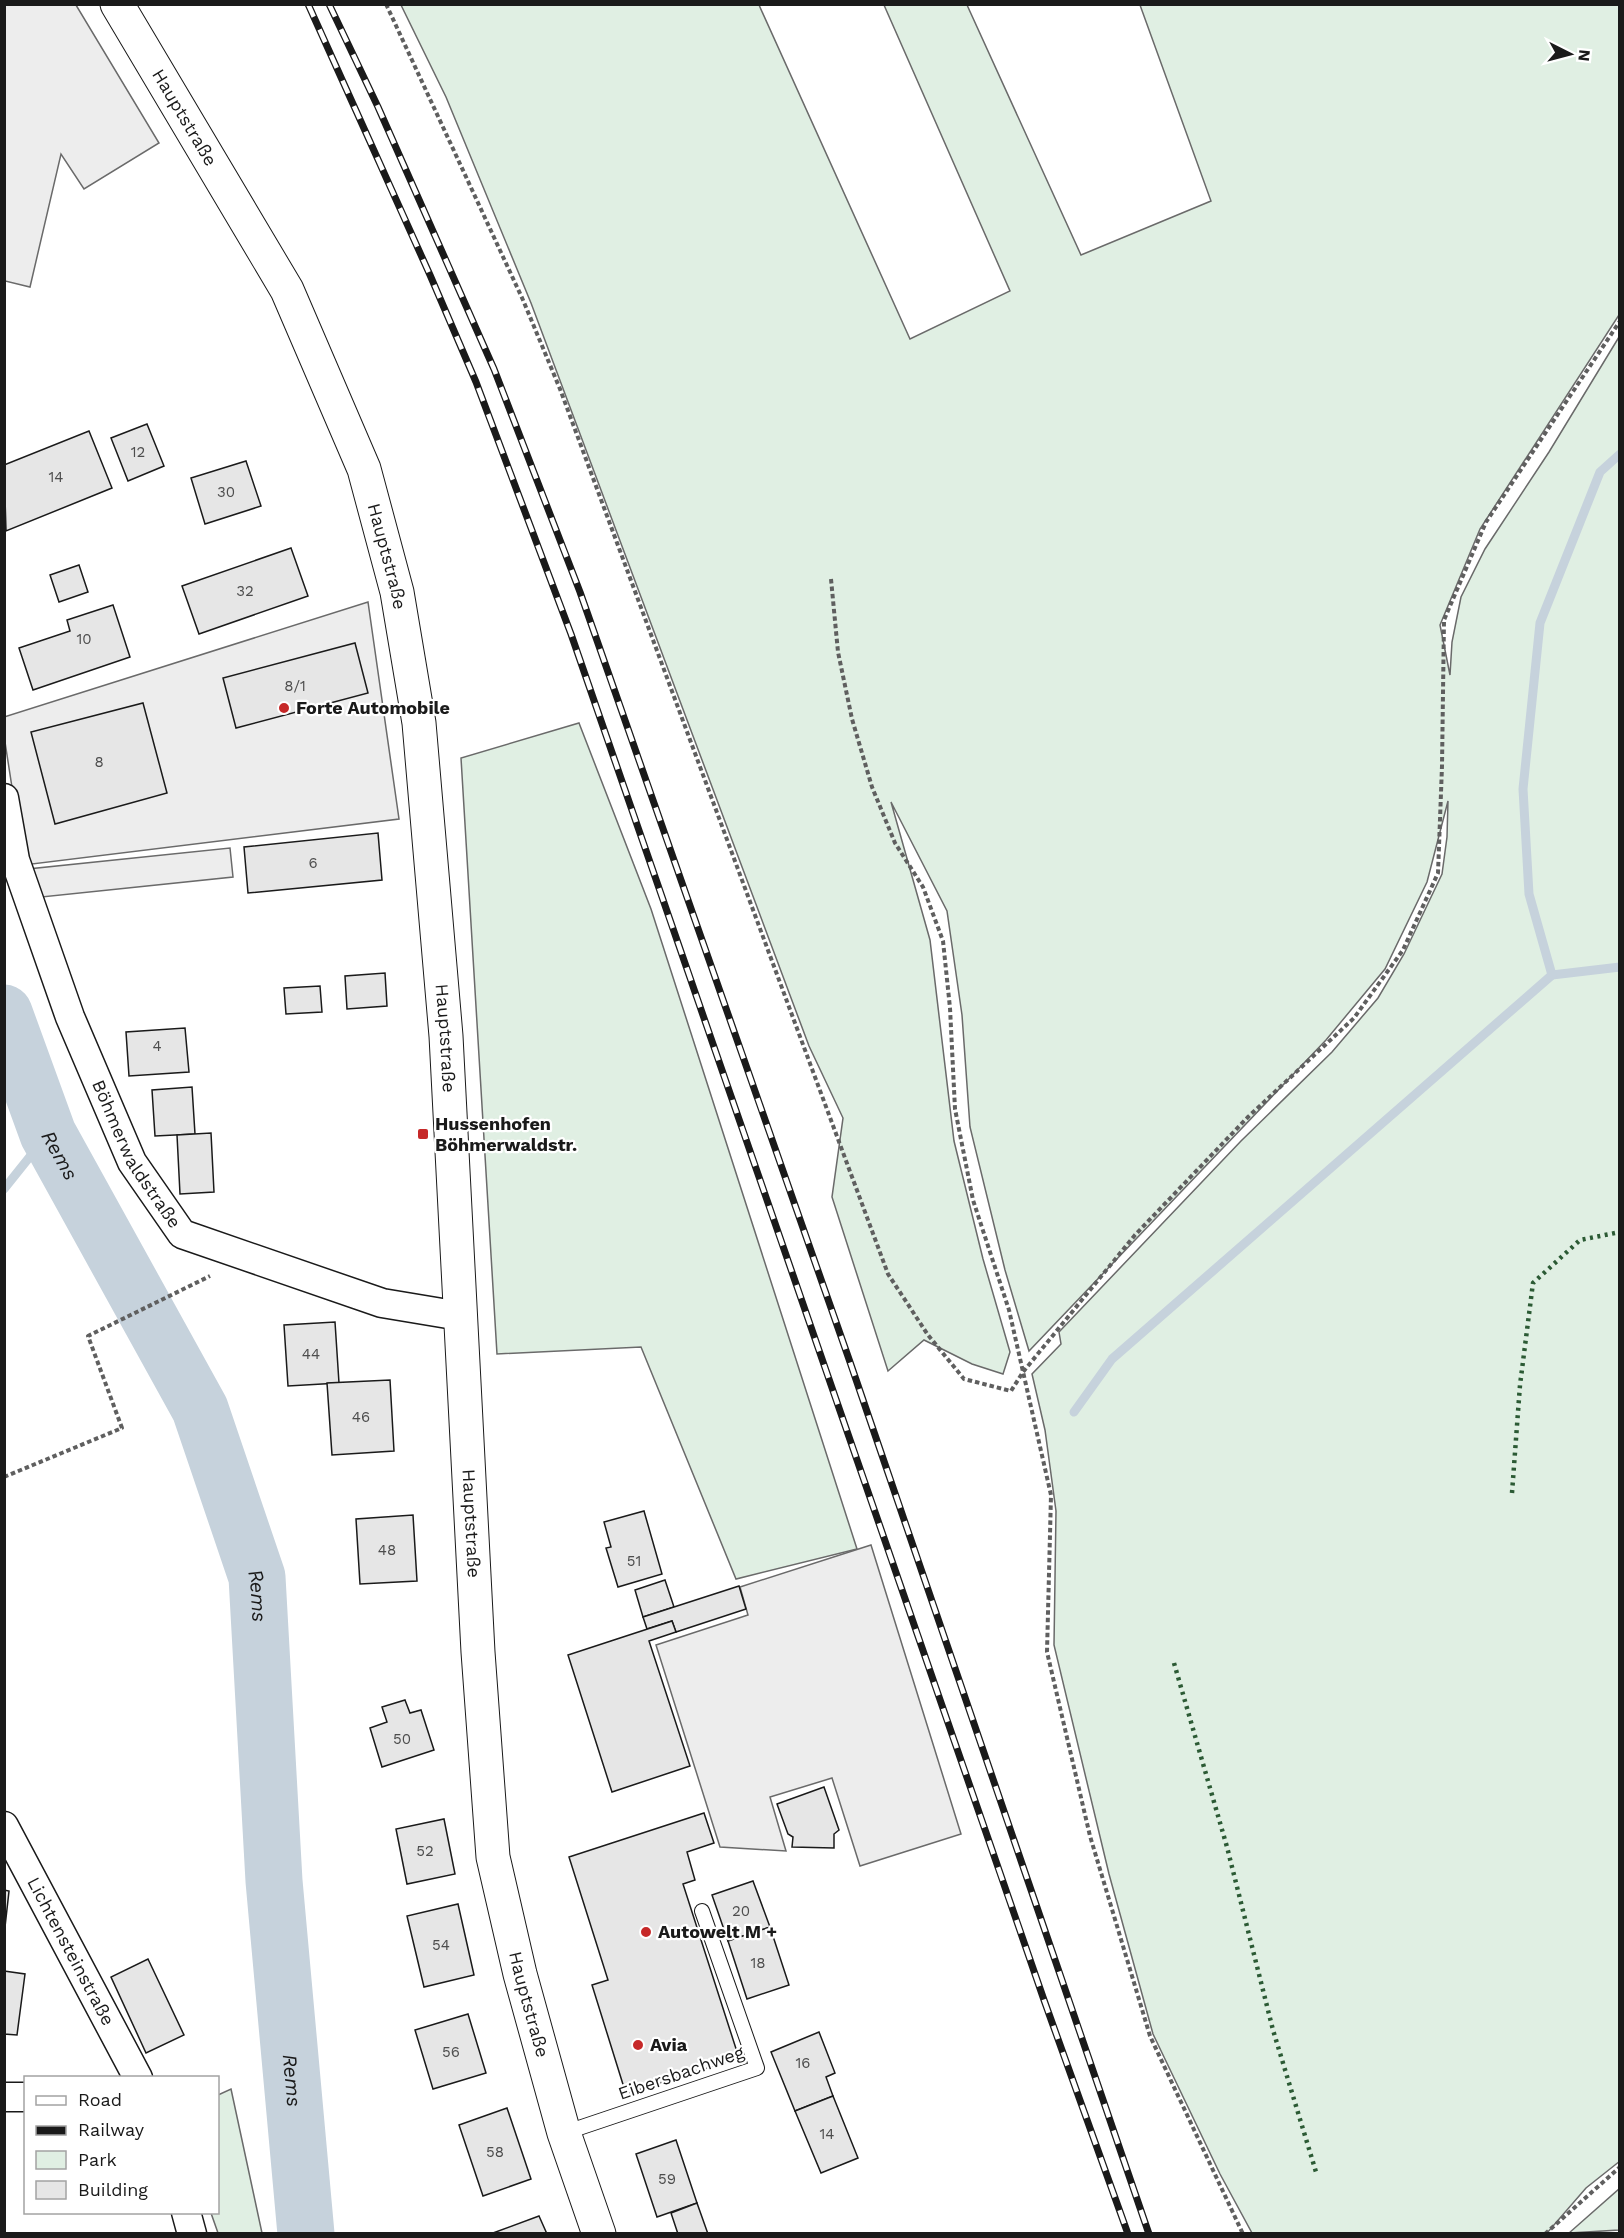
<svg xmlns="http://www.w3.org/2000/svg" width="1624" height="2238" font-family="'Work Sans',sans-serif">
  <style>
    .green { fill: #e0efe3; stroke: #6a6a6a; stroke-width: 1.5 }
    .parking { fill: #ededed; stroke: #6a6a6a; stroke-width: 1.5 }
    .lines { fill: none; stroke-linecap: round; stroke-linejoin: round }
    .stream { stroke: #c6d2dc; stroke-width: 9 }
    .river { stroke: #c6d2dc; stroke-width: 57 }
    .building { fill: #e6e6e6; stroke: #1a1a1a; stroke-width: 1.5 }
    .service-casing { stroke: #1a1a1a; stroke-width: 16 }
    .minor-casing { stroke: #1a1a1a; stroke-width: 31 }
    .tertiary-casing { stroke: #1a1a1a; stroke-width: 35 }
    .path { stroke: #5f5f5f; stroke-width: 4; stroke-dasharray: 4.5 3; stroke-linecap: butt }
    .service { stroke: #fff; stroke-width: 14 }
    .minor { stroke: #fff; stroke-width: 28 }
    .tertiary { stroke: #fff; stroke-width: 33 }
    .rail-casing { stroke: #1a1a1a; stroke-width: 7 }
    .rail { stroke: #fff; stroke-width: 4.5; stroke-dasharray: 14; stroke-linecap: butt }
    .hedge { stroke: #2b5a34; stroke-width: 4.5; stroke-dasharray: 3 4.5; stroke-linecap: butt }
    .poi-dot { fill: #c62828; stroke: #fff; stroke-width: 2 }
    .labels { text-anchor: middle; stroke-width: 4.5; stroke-linejoin: round; paint-order: stroke }
    .number-label { font-size: 15px; fill: #4d4d4d }
    .street-label { font-size: 18px; fill: #1a1a1a; stroke: #fff }
    .poi-label { font-size: 18px; font-weight: bold; fill: #1a1a1a; stroke: #fff; text-anchor: start }
    .water-label { font-size: 20px; font-style: italic; fill: #1a1a1a; stroke: #fff }
  </style>
  <rect width="100%" height="100%" fill="#fff"/>
  <g class="green">
    <path d="M401 5H759L910 339 1010 291 884 5H967L1081 255 1211 201 1140 5H1619V315L1480 529 1440 625 1450 675 1452 642 1461 597 1485 549 1549 452 1619 337 1620 2161 1586 2188 1547 2233H1252L1220 2174 1153 2034 1109 1874 1054 1645 1056 1511 1045 1430 1032 1374 1061 1344 1059 1332 1241 1141 1332 1052 1378 998 1404 954 1442 874 1447 837 1448 801 1427 882 1385 969 1326 1040 1029 1351 1005 1270 970 1127 962 1015 947 911 891 802 930 940 954 1141 983 1259 1010 1352 1003 1374 972 1364 924 1340 888 1371 832 1197 843 1118 809 1046 531 303 446 97Z"/>
    <path d="M579 723 651 909 857 1549 736 1579 641 1347 497 1354 461 758Z"/>
    <path d="M231 2089 262 2233H218L211 2213 218 2212V2095Z"/>
    <path d="M1619 2189V2230L1569 2233Z"/>
  </g>
  <g class="parking">
    <path d="M5 4 76 5 159 143 84 189 61 154 30 287 5 281Z"/>
    <path d="M368 602 399 819 24 865 5 742 4 717Z"/>
    <path d="M230 848 233 877 32 898 28 869Z"/>
    <path d="M871 1545 961 1834 860 1866 832 1778 770 1797 786 1851 720 1847 656 1645 748 1615 740 1587Z"/>
  </g>
  <g class="lines">
    <g class="stream">
      <path d="M1552 975 1620 967"/>
      <path d="M4 1189 48 1134"/>
      <path d="M1074 1412 1112 1359 1552 975 1529 894 1523 789 1540 623 1600 472 1620 454"/>
      <path d="M257 1577 278 1573"/>
    </g>
    <path class="river" id="s1" d="M4 1013 48 1134 200 1409 257 1577 274 1881 306 2234"/>
  </g>
  <g class="building">
    <path d="M147 424 164 466 128 481 111 438Z"/>
    <path d="M89 431 112 488 6 531 4 465Z"/>
    <path d="M246 461 261 506 205 524 191 478Z"/>
    <path d="M291 548 308 596 199 634 182 586Z"/>
    <path d="M79 565 88 592 59 602 50 575Z"/>
    <path d="M113 605 130 657 33 690 19 648 70 631 67 620Z"/>
    <path d="M355 643 368 693 236 728 223 678Z"/>
    <path d="M143 703 167 793 55 824 31 732Z"/>
    <path d="M378 833 382 880 248 893 244 847Z"/>
    <path d="M385 973 387 1006 347 1009 345 976Z"/>
    <path d="M320 986 322 1012 286 1014 284 988Z"/>
    <path d="M185 1028 189 1072 129 1076 126 1032Z"/>
    <path d="M192 1087 195 1134 155 1136 152 1090Z"/>
    <path d="M211 1133 214 1192 180 1194 177 1135Z"/>
    <path d="M335 1322 339 1383 288 1386 284 1325Z"/>
    <path d="M390 1380 394 1451 332 1455 327 1383Z"/>
    <path d="M644 1511 662 1574 618 1587 606 1548 611 1547 604 1522Z"/>
    <path d="M413 1515 417 1581 360 1584 356 1519Z"/>
    <path d="M665 1580 674 1607 643 1617 635 1590Z"/>
    <path d="M739 1586 746 1609 676 1632 672 1621 647 1629 643 1617Z"/>
    <path d="M672 1621 676 1632 649 1641 690 1766 612 1792 568 1655Z"/>
    <path d="M405 1700 410 1713 421 1710 434 1750 382 1767 370 1728 387 1722 382 1707Z"/>
    <path d="M824 1787 839 1830 834 1834V1848L792 1847 793 1837 788 1834 777 1804Z"/>
    <path d="M704 1813 714 1843 687 1852 695 1880 683 1884 739 2058 626 2094 592 1985 608 1980 569 1857Z"/>
    <path d="M444 1819 455 1874 407 1884 396 1829Z"/>
    <path d="M753 1881 770 1927 728 1941 712 1895Z"/>
    <path d="M4 1890 9 1891 4 1936Z"/>
    <path d="M458 1904 474 1975 424 1987 407 1916Z"/>
    <path d="M770 1927 789 1985 747 1999 728 1941Z"/>
    <path d="M148 1959 184 2035 146 2053 111 1977Z"/>
    <path d="M4 1971 25 1974 17 2035 4 2034Z"/>
    <path d="M468 2014 486 2073 433 2089 415 2030Z"/>
    <path d="M819 2032 835 2073 826 2077 833 2096 795 2111 771 2052Z"/>
    <path d="M833 2096 858 2158 821 2173 795 2111Z"/>
    <path d="M507 2108 531 2179 483 2196 459 2125Z"/>
    <path d="M676 2140 697 2203 657 2217 636 2154Z"/>
    <path d="M697 2203 708 2234H678L671 2213Z"/>
    <path d="M539 2216 547 2234 493 2233Z"/>
  </g>
  <g class="lines">
    <defs>
      <path id="service" d="M564 2133 757 2068 702 1911"/>
      <g id="minor">
        <path id="s2" d="M4 798 15 860 70 1017 132 1162 182 1234 382 1303 460 1316"/>
        <path id="s3" d="M4 1826 138 2078"/>
        <path d="M4 2097H26"/>
        <path d="M186 2212 192 2234"/>
      </g>
      <g id="tertiary">
        <path id="s4" d="M117 4 287 290 364 469 397 592 419 723 446 1036 478 1652 493 1857 520 1974 564 2133 599 2234"/>
      </g>
    </defs>
    <use href="#service" class="service-casing"/>
    <use href="#minor" class="minor-casing"/>
    <use href="#tertiary" class="tertiary-casing"/>
    <g class="path">
      <path d="M386 4 523 300 560 389 888 1274 928 1335 964 1379 1011 1391 1023 1372 1135 1235 1248 1117 1354 1018 1403 950 1438 873 1442 766 1444 620 1486 522 1620 321"/>
      <path d="M831 579 838 652 852 719 872 787 895 843 923 887 943 941 950 1008 955 1109 973 1200 1009 1310 1051 1495 1047 1652 1090 1836 1150 2036 1243 2234"/>
      <path d="M4 1477 122 1428 88 1336 210 1276"/>
      <path d="M1545 2234 1620 2167"/>
    </g>
    <use href="#service" class="service"/>
    <use href="#minor" class="minor"/>
    <use href="#tertiary" class="tertiary"/>
    <defs>
      <g id="rail">
        <path d="M308 4 430 275 476 382 571 634 1044 2000 1128 2234"/>
        <path d="M329 4 378 107 494 369 580 592 850 1362 1149 2234"/>
      </g>
    </defs>
    <use href="#rail" class="rail-casing"/>
    <use href="#rail" class="rail"/>
    <g class="hedge">
      <path d="M1512 1493 1520 1385 1533 1283 1580 1240 1620 1232"/>
      <path d="M1174 1663 1227 1847 1273 2030 1316 2172"/>
    </g>
  </g>
  <g class="poi-dot">
    <circle cx="284" cy="708" r="6"/>
    <rect x="417" y="1128" width="12" height="12" rx="3"/>
    <circle cx="646" cy="1932" r="6"/>
    <circle cx="638" cy="2045" r="6"/>
  </g>
  <g class="labels">
    <g class="number-label">
      <text x="138" y="457">12</text>
      <text x="56" y="482">14</text>
      <text x="226" y="497">30</text>
      <text x="245" y="596">32</text>
      <text x="84" y="644">10</text>
      <text x="295" y="691">8/1</text>
      <text x="99" y="767">8</text>
      <text x="313" y="868">6</text>
      <text x="157" y="1051">4</text>
      <text x="311" y="1359">44</text>
      <text x="361" y="1422">46</text>
      <text x="387" y="1555">48</text>
      <text x="634" y="1566">51</text>
      <text x="402" y="1744">50</text>
      <text x="425" y="1856">52</text>
      <text x="741" y="1916">20</text>
      <text x="441" y="1950">54</text>
      <text x="758" y="1968">18</text>
      <text x="451" y="2057">56</text>
      <text x="803" y="2068">16</text>
      <text x="827" y="2139">14</text>
      <text x="495" y="2157">58</text>
      <text x="667" y="2184">59</text>
    </g>
    <g class="street-label">
      <text dy="6" stroke="none"><textPath href="#s4" startOffset="132">Hauptstraße</textPath></text>
      <text dy="6" stroke="none"><textPath href="#s4" startOffset="618">Hauptstraße</textPath></text>
      <text dy="6" stroke="none"><textPath href="#s4" startOffset="1104">Hauptstraße</textPath></text>
      <text dy="6" stroke="none"><textPath href="#s2" startOffset="382">Böhmerwaldstraße</textPath></text>
      <text dy="6" stroke="none"><textPath href="#s4" startOffset="1590">Hauptstraße</textPath></text>
      <text dy="6" stroke="none"><textPath href="#s3" startOffset="142">Lichtensteinstraße</textPath></text>
      <text dy="6" stroke="none"><textPath href="#s4" startOffset="2076">Hauptstraße</textPath></text>
      <text transform="translate(681 2073) rotate(-19)" y="6">Eibersbachweg</text>
    </g>
    <g class="poi-label">
      <text x="296" y="714">Forte Automobile</text>
      <text x="435" y="1130">Hussenhofen<tspan x="435" dy="21">Böhmerwaldstr.</tspan></text>
      <text x="658" y="1938">Autowelt M +</text>
      <text x="650" y="2051">Avia</text>
    </g>
    <g class="water-label">
      <text dy="7" stroke="none"><textPath href="#s1" startOffset="153">Rems</textPath></text>
      <text dy="7" stroke="none"><textPath href="#s1" startOffset="639">Rems</textPath></text>
      <text dy="7" stroke="none"><textPath href="#s1" startOffset="1125">Rems</textPath></text>
    </g>
  </g>
  <rect width="1624" height="2238" fill="none" stroke="#1a1a1a" stroke-width="12"/>
  <rect x="24" y="2076" width="195" height="138" fill="#ffffff" stroke="#a3a3a3" stroke-width="1.5"/>
  <rect x="36" y="2096" width="30" height="9" fill="#ffffff" stroke="#a3a3a3" stroke-width="1.5"/>
  <text x="78" y="2106" font-size="18" fill="#1a1a1a">Road</text>
  <rect x="36" y="2126" width="30" height="9" fill="#1a1a1a" stroke="#a3a3a3" stroke-width="1.5"/>
  <text x="78" y="2136" font-size="18" fill="#1a1a1a">Railway</text>
  <rect x="36" y="2151" width="30" height="18" fill="#e0efe3" stroke="#a3a3a3" stroke-width="1.5"/>
  <text x="78" y="2166" font-size="18" fill="#1a1a1a">Park</text>
  <rect x="36" y="2181" width="30" height="18" fill="#e6e6e6" stroke="#a3a3a3" stroke-width="1.5"/>
  <text x="78" y="2196" font-size="18" fill="#1a1a1a">Building</text>
  <g transform="translate(1570 54) rotate(96)" stroke="#ffffff" stroke-width="4.5" paint-order="stroke">
  <path d="M0-4.5L10 22L0 15L-10 22Z" fill="#1a1a1a"/>
  <text y="-9" font-size="16" font-weight="bold" text-anchor="middle" fill="#1a1a1a">N</text>
  </g>
</svg>
